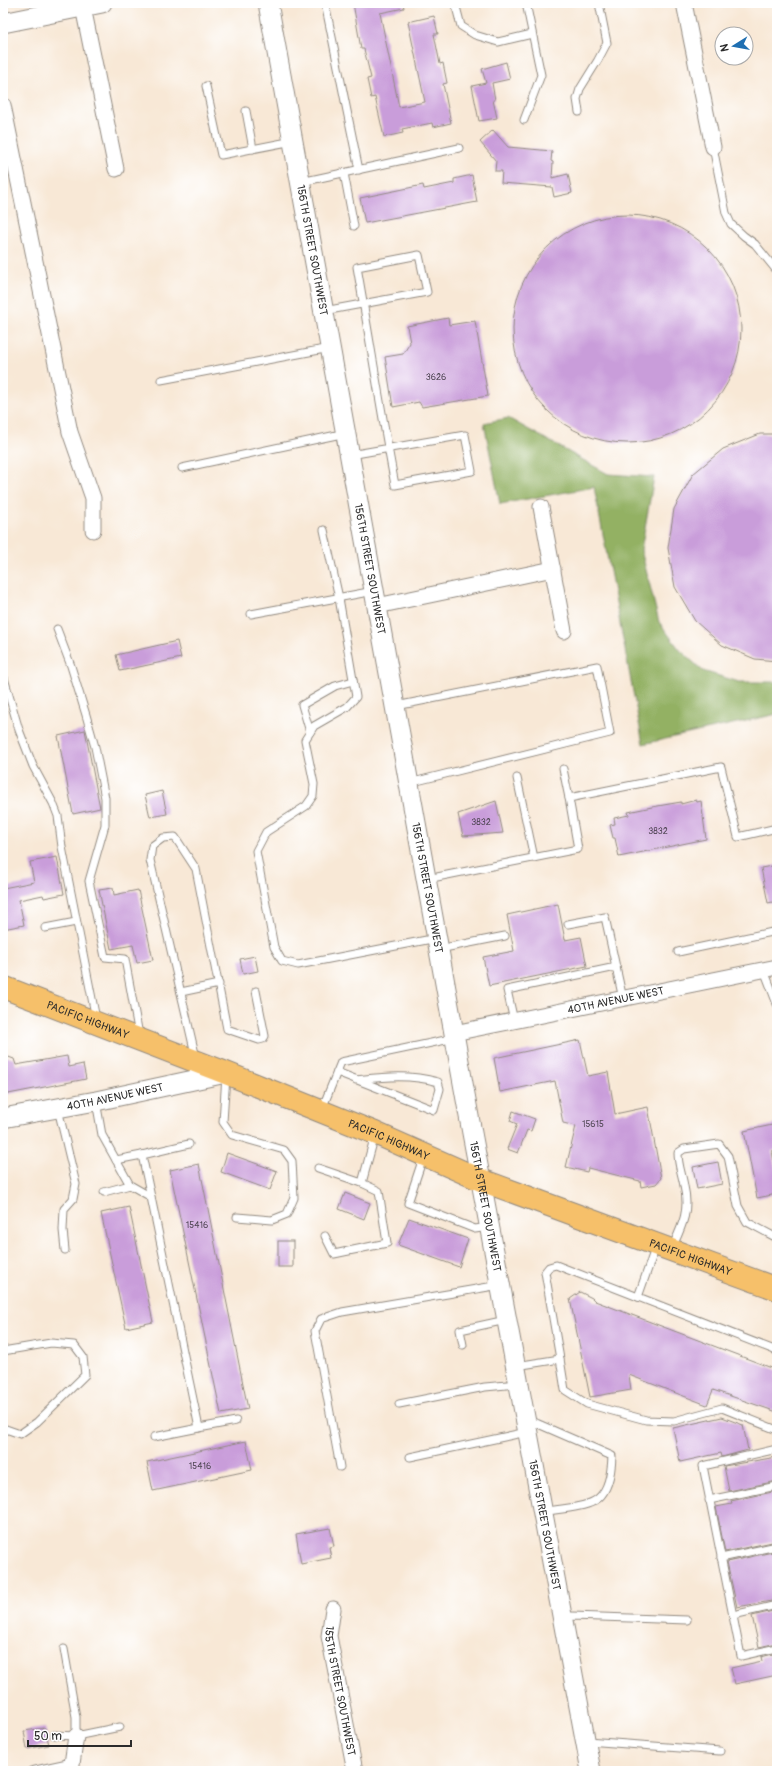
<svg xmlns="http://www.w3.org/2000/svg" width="780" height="1774" font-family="Pangolin,sans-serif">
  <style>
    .forest { fill: #93b163; stroke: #5f6e47 }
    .building { fill: #c99dda }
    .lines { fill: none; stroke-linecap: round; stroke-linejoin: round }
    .service-casing { stroke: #928a80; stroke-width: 9 }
    .minor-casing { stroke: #928a80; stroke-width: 17 }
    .tertiary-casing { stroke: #928a80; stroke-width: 21 }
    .trunk-casing { stroke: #928a80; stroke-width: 24 }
    .service { stroke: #fff; stroke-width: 7 }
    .minor { stroke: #fff; stroke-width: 15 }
    .tertiary { stroke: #fff; stroke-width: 19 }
    .trunk { stroke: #f6c06b; stroke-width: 22 }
    .labels { text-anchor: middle; stroke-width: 4; stroke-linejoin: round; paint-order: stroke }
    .number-label { font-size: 9px; fill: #524857 }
    .street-label { font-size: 11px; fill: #2b2b2b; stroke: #fff }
  </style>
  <rect width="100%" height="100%" fill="#fff"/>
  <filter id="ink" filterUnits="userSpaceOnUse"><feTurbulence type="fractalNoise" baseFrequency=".025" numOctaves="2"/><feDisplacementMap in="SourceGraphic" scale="8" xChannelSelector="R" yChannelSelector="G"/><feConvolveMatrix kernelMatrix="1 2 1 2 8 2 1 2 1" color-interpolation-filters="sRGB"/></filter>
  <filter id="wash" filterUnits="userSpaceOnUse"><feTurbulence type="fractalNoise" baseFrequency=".012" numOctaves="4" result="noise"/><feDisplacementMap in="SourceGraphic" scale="16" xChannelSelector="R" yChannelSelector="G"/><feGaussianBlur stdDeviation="0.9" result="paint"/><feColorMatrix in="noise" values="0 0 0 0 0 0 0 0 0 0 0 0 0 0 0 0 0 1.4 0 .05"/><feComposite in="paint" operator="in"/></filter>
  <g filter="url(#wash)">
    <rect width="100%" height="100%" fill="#f8e8d6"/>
    <path class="forest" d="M508 418 608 474 654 477 641 550 659 622 680 650 703 671 739 682H777V714L643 744 594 487 500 504 484 423Z"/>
    <g id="blocks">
      <g class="building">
        <path d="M353 3H403L404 8 380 13 399 107 425 102 408 22 434 16 438 34H434L440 64 443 63 447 83 443 84 451 123 433 127 432 123 402 129 403 133 384 137 375 97 371 98 367 79 371 78 364 49H361Z"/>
        <path d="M506 62 510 79 492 83 495 100H493L497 118 479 121 472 86 486 83 482 69Z"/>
        <path d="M493 130 508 147 552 151 551 161 553 162 552 178 568 174 572 193 554 197 552 187 501 183 502 171H495L496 161 480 142Z"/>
        <path d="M472 175 477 202 365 223 360 198 423 185 424 189 454 183V179Z"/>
        <circle cx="627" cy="329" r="114"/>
        <path d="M448 318 449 325 475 321 488 396 422 407 419 402 393 407 385 357 403 354 410 343 407 326Z"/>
        <path d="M760 434H777V661L755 659 722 645 695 621 675 587 668 548 674 509 693 474 723 449Z"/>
        <path d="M177 641 181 658 120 671 116 655Z"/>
        <path d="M85 730 100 808 73 814 58 736Z"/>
        <path d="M162 791 167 814 150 817 145 795Z"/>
        <path d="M696 800 697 802 701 801 706 839 619 857 615 838H613L610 825 615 824 614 818 629 815 628 812 652 807 681 802V804Z"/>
        <path d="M496 801 503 833 463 836 458 814Z"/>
        <path d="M57 857 64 894 44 898 43 895 19 900 24 925 3 929V888L34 882 30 862Z"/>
        <path d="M777 865V901L768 903 761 868Z"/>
        <path d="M113 888 114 895 138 890 153 960 137 963 133 945 111 949 99 890Z"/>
        <path d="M558 904 565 940 581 937 587 966 489 986 483 957 514 951 507 915Z"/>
        <path d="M255 956 258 971 243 974 240 959Z"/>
        <path d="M580 1040 588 1076 608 1072 615 1114 648 1107 661 1178 656 1184 641 1187 640 1181 588 1168 587 1172 566 1167 576 1126 563 1123 555 1081 500 1092 494 1058Z"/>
        <path d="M3 1055 14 1059 16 1065 67 1056 69 1067 83 1064 86 1079 3 1095Z"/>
        <path d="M513 1111 535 1119 531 1131 527 1130 518 1153 507 1149 517 1124 510 1121Z"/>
        <path d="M777 1124V1150L772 1151 777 1177V1194L757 1198 744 1131Z"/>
        <path d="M227 1153 277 1171 270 1190 221 1172Z"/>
        <path d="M718 1162 722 1184 697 1189 693 1167Z"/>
        <path d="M199 1164 248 1409 221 1414 170 1170Z"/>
        <path d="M345 1193 370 1203 364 1219 339 1209Z"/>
        <path d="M129 1207 153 1322 126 1328 101 1213Z"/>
        <path d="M409 1218 468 1239 459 1267 398 1245Z"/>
        <rect x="278" y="1241" width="15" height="26"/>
        <path d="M580 1292 592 1298 595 1301 777 1370 776 1377 777 1412 713 1390 707 1405 629 1375 631 1390 590 1397 570 1299Z"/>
        <path d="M722 1417 743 1425 748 1450 722 1457 721 1453 680 1462 673 1428Z"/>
        <path d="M246 1441 252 1470 153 1491 147 1462Z"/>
        <path d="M777 1457V1481L729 1491 724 1466Z"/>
        <path d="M777 1491V1541L725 1552 716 1507 732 1504 731 1501Z"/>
        <path d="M330 1528 334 1546 329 1547 331 1558 301 1564 296 1534Z"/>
        <path d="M777 1551V1600L737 1607 727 1562Z"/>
        <path d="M777 1610V1643L759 1647 752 1616Z"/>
        <path d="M777 1653V1675L735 1684 731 1668 762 1661 761 1657Z"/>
        <path d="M45 1728 49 1745 27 1749 24 1731Z"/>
      </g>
    </g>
  </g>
  <g filter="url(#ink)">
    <use href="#blocks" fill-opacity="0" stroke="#928a80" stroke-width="1"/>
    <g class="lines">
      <defs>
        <g id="service">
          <path d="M325 3 359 170"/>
          <path d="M455 3 461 26 475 35 498 42 532 34"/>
          <path d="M206 86 221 155 293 141"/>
          <path d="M246 111 253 149"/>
          <path d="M579 112 577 99 580 89 598 60 607 43 599 3"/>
          <path d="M524 120 541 75 526 3"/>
          <path d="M713 147 726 213 731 224 744 236 755 244 777 271"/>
          <path d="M344 173 354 226"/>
          <path d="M301 182 459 148"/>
          <path d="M324 311 427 292 419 255 357 267C370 340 381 412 395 485L472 471 465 435 350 455"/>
          <path d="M161 380 330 348"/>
          <path d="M182 468 346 433"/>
          <path d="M324 530 339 598 356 697 347 707 314 726 305 740 314 784 313 796 306 806 266 832 256 851 274 947 282 961 298 965 437 938"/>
          <path d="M251 614 374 591"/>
          <path d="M57 629 71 666 86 715 95 747 105 798V825L89 881 105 957 125 959 139 1035"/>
          <path d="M4 678 19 730 33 766 53 803 58 816 62 847 96 1019"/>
          <path d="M396 706 597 666 610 733 409 783"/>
          <path d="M310 732 302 705 335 686 353 681"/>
          <path d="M563 769 569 798"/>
          <path d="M517 778 534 858"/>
          <path d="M427 879 578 849 569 798 721 767 738 837 777 828"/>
          <path d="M568 924 605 917 623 999"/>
          <path d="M45 928 76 922"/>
          <path d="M439 949 505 936"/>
          <path d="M678 952 777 931"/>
          <path d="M764 970 777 1004"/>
          <path d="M181 992 219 984"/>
          <path d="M514 1021 507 990 616 967"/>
          <path d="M196 1058 150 860 152 846 163 838 175 837 196 869 227 1029 259 1040 263 1039 265 1036 256 991"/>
          <path d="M337 1072 434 1110 440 1089 438 1082C408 1074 385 1077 356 1080"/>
          <path d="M226 1075 223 1122 232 1135 284 1150 292 1161 294 1198 287 1214 272 1220 237 1217"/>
          <path d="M96 1101 102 1135 130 1185 151 1197 199 1428 236 1421"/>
          <path d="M58 1109 76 1184 73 1199 64 1209 63 1230 65 1250"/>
          <path d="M322 1109 341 1062 455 1038"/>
          <path d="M142 1155 189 1144"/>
          <path d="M423 1158 408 1203 475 1229 489 1227"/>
          <path d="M116 1160 142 1155 151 1197"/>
          <path d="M318 1168 362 1183"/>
          <path d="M104 1192 130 1185"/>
          <path d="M325 1236 334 1254 387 1243 379 1191 362 1183 375 1135"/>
          <path d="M672 1248C682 1226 690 1211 684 1186 682 1174 678 1165 678 1153L684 1149 719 1144 728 1156 738 1206 747 1222 777 1238"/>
          <path d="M638 1297 656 1246"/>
          <path d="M463 1345 460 1330 506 1320"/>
          <path d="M3 1351 51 1343 74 1345 83 1357 85 1375 37 1422 20 1434 3 1428"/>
          <path d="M560 1359 545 1272 549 1267 556 1265 777 1351"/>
          <path d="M516 1366 560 1359 565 1390 587 1404 646 1420 674 1421 722 1408 777 1430"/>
          <path d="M399 1404 485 1387 519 1384"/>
          <path d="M526 1424 536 1423 612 1456C610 1511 587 1504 543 1512"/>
          <path d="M154 1437 199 1428"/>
          <path d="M777 1449 703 1466 741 1656 777 1648"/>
          <path d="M410 1457 527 1432"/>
          <path d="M340 1467 315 1331 321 1319 342 1312 500 1285"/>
          <path d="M709 1500 777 1486"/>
          <path d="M721 1558 777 1546"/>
          <path d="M733 1615 777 1605"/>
          <path d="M562 1617 572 1616 687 1620"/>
          <path d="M64 1649 76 1717V1736"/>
          <path d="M54 1735 76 1736 120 1727"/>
          <path d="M587 1741 720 1751"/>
          <path d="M31 1771 72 1762"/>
        </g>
        <g id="minor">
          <path d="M684 3 713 147"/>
          <path d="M83 7 116 169"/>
          <path d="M3 105 70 432 93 498V530"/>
          <path d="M541 507 564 631"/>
          <path d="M377 606 553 569"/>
          <path id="s1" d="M454 1033 777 967"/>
          <path id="s2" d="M333 1609 329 1636 355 1771"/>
          <path d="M71 1771 76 1736"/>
        </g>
        <g id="tertiary">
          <path id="s3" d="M268 3 472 1133 591 1771"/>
          <path d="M3 23 102 3"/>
          <path id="s4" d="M3 1118 96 1101 226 1073"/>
        </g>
        <g id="trunk">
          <path id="s5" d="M3 987 226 1073 375 1133 481 1180 777 1289"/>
        </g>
      </defs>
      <use href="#service" class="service-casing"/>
      <use href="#minor" class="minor-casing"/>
      <use href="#tertiary" class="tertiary-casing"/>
      <use href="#trunk" class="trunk-casing"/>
      <use href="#service" class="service"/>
      <use href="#minor" class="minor"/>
      <use href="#tertiary" class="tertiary"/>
      <use href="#trunk" class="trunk"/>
    </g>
  </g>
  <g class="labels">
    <g class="number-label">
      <text x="436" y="380">3626</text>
      <text x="481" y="825">3832</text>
      <text x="658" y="834">3832</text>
      <text x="593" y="1127">15615</text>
      <text x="197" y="1228">15416</text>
      <text x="200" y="1469">15416</text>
    </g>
    <g class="street-label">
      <text dy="4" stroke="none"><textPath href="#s3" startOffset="251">156TH STREET SOUTHWEST</textPath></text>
      <text dy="4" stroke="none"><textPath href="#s3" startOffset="575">156TH STREET SOUTHWEST</textPath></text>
      <text dy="4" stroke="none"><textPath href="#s3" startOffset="899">156TH STREET SOUTHWEST</textPath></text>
      <text dy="4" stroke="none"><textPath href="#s1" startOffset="165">40TH AVENUE WEST</textPath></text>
      <text dy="4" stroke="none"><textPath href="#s5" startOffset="91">PACIFIC HIGHWAY</textPath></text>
      <text dy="4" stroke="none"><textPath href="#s4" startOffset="114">40TH AVENUE WEST</textPath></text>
      <text dy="4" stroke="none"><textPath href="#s5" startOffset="415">PACIFIC HIGHWAY</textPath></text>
      <text dy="4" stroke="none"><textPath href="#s3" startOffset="1223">156TH STREET SOUTHWEST</textPath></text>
      <text dy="4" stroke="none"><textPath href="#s5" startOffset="739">PACIFIC HIGHWAY</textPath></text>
      <text dy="4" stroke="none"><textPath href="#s3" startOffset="1547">156TH STREET SOUTHWEST</textPath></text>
      <text dy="4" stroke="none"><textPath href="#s2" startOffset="83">155TH STREET SOUTHWEST</textPath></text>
    </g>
  </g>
  <rect width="780" height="1774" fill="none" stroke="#fff" stroke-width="16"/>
  <g transform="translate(734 46) rotate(259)"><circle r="19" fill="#ffffff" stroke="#aaaaaa"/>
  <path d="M0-3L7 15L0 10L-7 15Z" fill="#1f6fb2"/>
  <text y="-6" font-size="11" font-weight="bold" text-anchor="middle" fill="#2b2b2b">N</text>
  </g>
  <path d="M28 1740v6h103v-6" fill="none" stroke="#2b2b2b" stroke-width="2"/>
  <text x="34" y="1740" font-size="12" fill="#2b2b2b" stroke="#ffffff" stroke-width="3" paint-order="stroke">50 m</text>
</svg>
